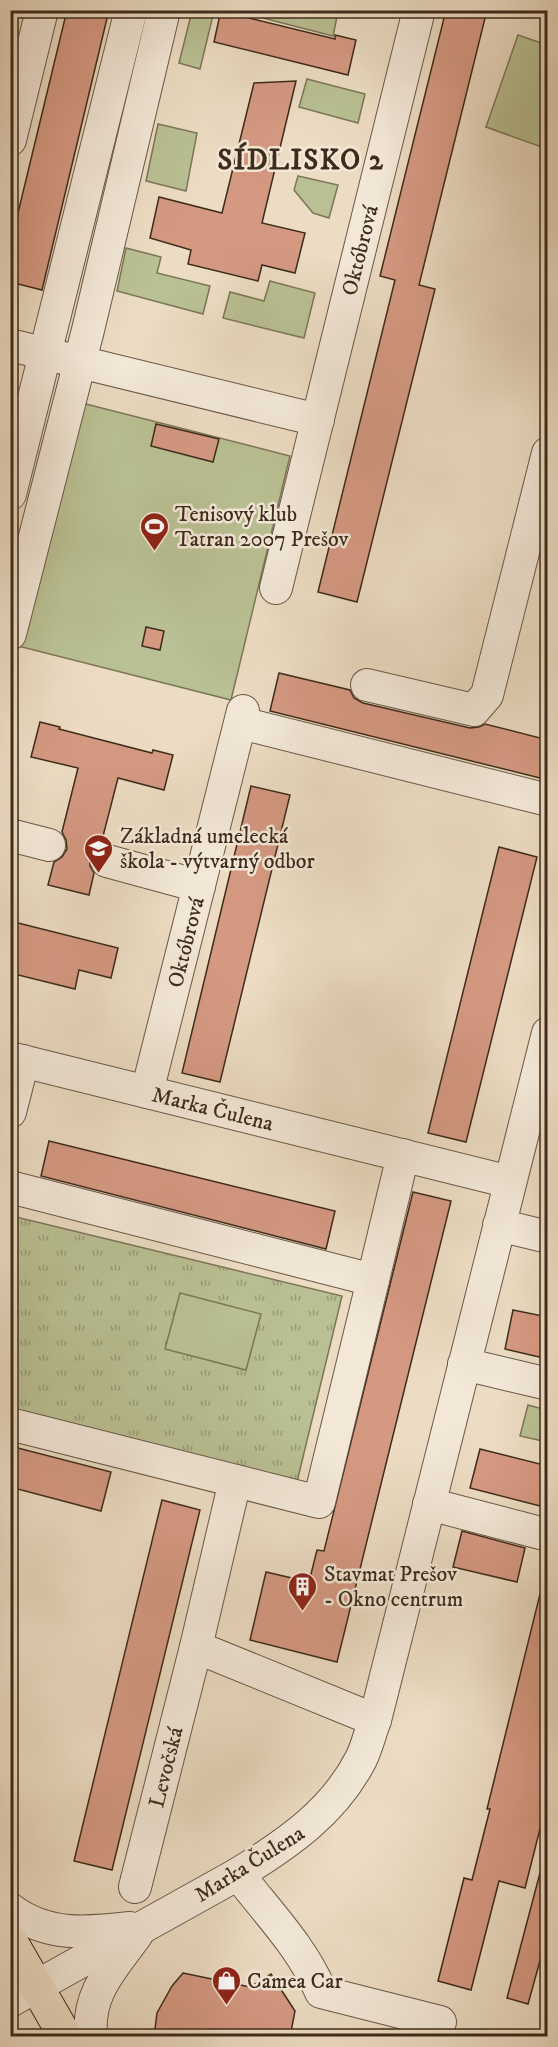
<svg xmlns="http://www.w3.org/2000/svg" width="558" height="2047" font-family="'IM FELL DW Pica',serif">
  <style>
    .grass { fill: url(#grass-tufts); stroke: #7c7658; stroke-width: 1.5 }
    .park { fill: #b9c093; stroke: #7c7658; stroke-width: 1.5 }
    .building { fill: #d59982; stroke: #3e2b1c; stroke-width: 1.5 }
    .lines { fill: none; stroke-linecap: round; stroke-linejoin: round }
    .minor-casing { stroke: #6a5746; stroke-width: 34 }
    .major-casing { stroke: #3e2b1c; stroke-width: 35 }
    .minor { stroke: #f3e8d8; stroke-width: 32 }
    .major { stroke: #ecdcc3; stroke-width: 33 }
    .labels { text-anchor: middle; stroke-width: 5; stroke-linejoin: round; paint-order: stroke }
    .street-label { font-size: 22px; fill: #3e2b1c; stroke: #f3e8d8 }
    .poi-label { font-size: 22px; fill: #3e2b1c; stroke: #f3e8d8; text-anchor: start }
    .district-label { font-size: 28px; font-weight: bold; letter-spacing: 1.5px; fill: #3e2b1c; stroke: #f3e8d8 }
  </style>
  <defs>
    <pattern id="grass-tufts" width="24" height="20" patternUnits="userSpaceOnUse" patternTransform="scale(1.5)"><rect width="24" height="20" fill="#b9c093"/><path d="M3 7l-1-3M5 7V3M7 7l1-3M15 17l-1-3M17 17v-4M19 17l1-3" fill="none" stroke="#989c77"/></pattern>
  </defs>
  <rect width="100%" height="100%" fill="#ecdcc3"/>
  <filter id="stains"><feTurbulence type="fractalNoise" baseFrequency=".00333" numOctaves="4"/><feColorMatrix values="0 0 0 0 .2 0 0 0 0 .09 0 0 0 0 .02 0 0 0 .5 -.17"/></filter>
  <radialGradient id="worn" r=".72"><stop offset=".6" stop-color="#630" stop-opacity="0"/><stop offset="1" stop-color="#630" stop-opacity=".3"/></radialGradient>
  <path class="grass" d="M16 1217 342 1296 295 1490 11 1418 10 1237Z"/>
  <g class="park">
    <path d="M332 10 338 12 333 36 255 16 256 11Z"/>
    <path d="M192 11H214L200 69 179 63Z"/>
    <path d="M518 35 547 45V149L486 127Z"/>
    <path d="M307 79 365 94 358 123 299 107Z"/>
    <path d="M158 124 197 133 186 191 146 181Z"/>
    <path d="M298 176 338 185 329 218 313 213 294 190Z"/>
    <path d="M126 248 161 257 157 273 210 286 203 314 117 291Z"/>
    <path d="M270 281 315 293 304 338 223 318 230 292 264 301Z"/>
    <path d="M78 402 290 456 231 700 18 646Z"/>
    <path d="M180 1293 261 1314 246 1370 165 1349Z"/>
    <path d="M528 1405 547 1410V1442L520 1436Z"/>
  </g>
  <g class="building">
    <path d="M67 10H109L42 290 10 282V246Z"/>
    <path d="M221 10H243L241 16 335 39V35L356 40 348 75 214 42Z"/>
    <path d="M446 10H487L419 285 435 289 357 602 318 592 395 280 380 276Z"/>
    <path d="M296 81 262 223 305 233 295 273 262 265 258 281 188 264 191 250 150 238 159 197 222 213 254 83Z"/>
    <path d="M156 424 219 439 213 462 151 446Z"/>
    <path d="M146 627 164 631 160 650 142 646Z"/>
    <path d="M279 673 350 690 354 698 363 703 470 728 479 727 485 724 548 740V780L270 711Z"/>
    <path d="M40 722 60 727 59 729 152 753 153 750 173 755 164 790 118 778 101 844 94 849 90 857V866L94 873 89 895 48 885 54 862 62 857 67 849 66 840 62 832 78 768 31 757Z"/>
    <path d="M251 786 290 795 220 1082 182 1073Z"/>
    <path d="M499 847 537 857 466 1142 428 1133Z"/>
    <path d="M10 921 118 948 111 978 79 970 75 989 10 973Z"/>
    <path d="M49 1141 335 1211 326 1249 41 1176Z"/>
    <path d="M413 1192 451 1201 337 1662 250 1640 266 1572 309 1582 317 1550 324 1551Z"/>
    <path d="M513 1310 548 1317V1359L505 1349Z"/>
    <path d="M10 1446 111 1472 101 1511 10 1487Z"/>
    <path d="M480 1449 548 1466V1508L470 1488Z"/>
    <path d="M162 1500 200 1510 112 1870 74 1861Z"/>
    <path d="M462 1531 525 1548 517 1582 453 1567Z"/>
    <path d="M540 1594 548 1595V1822L542 1821 525 1888 499 1881 471 1990 438 1981 464 1878 472 1880 490 1809H487Z"/>
    <path d="M541 1869 548 1870V1932L528 2004 507 1998Z"/>
    <path d="M183 1973 250 1987 271 1974 295 2011 290 2037H154L157 2013 172 1986Z"/>
  </g>
  <g class="lines">
    <defs>
      <g id="minor">
        <path d="M10 140 42 10"/>
        <path d="M10 345 318 420"/>
        <path d="M10 494 131 10"/>
        <path d="M276 588 419 10"/>
        <path d="M10 634 88 330 164 10"/>
        <path d="M367 685 474 710 487 695 548 453"/>
        <path d="M241 723 548 800"/>
        <path d="M10 835 49 845"/>
        <path d="M107 861 199 886"/>
        <path d="M10 1058 510 1182"/>
        <path d="M147 1092 243 711"/>
        <path d="M10 1112 23 1061"/>
        <path d="M10 1187 373 1280 319 1502 10 1424"/>
        <path d="M499 1225 548 1237"/>
        <path d="M373 1280 403 1155"/>
        <path d="M464 1364 548 1384"/>
        <path d="M235 1481 196 1647 375 1720"/>
        <path d="M429 1504 548 1535"/>
        <path d="M238 1874C268 1913 302 1947 321 1992L440 2022"/>
        <path d="M135 1887 196 1647"/>
        <path d="M10 1909C47 1937 87 1933 130 1928"/>
        <path d="M10 2001 238 1874C287 1844 334 1812 361 1759 367 1747 370 1733 375 1720L548 1033"/>
        <path d="M91 2036C87 1992 113 1968 137 1934"/>
      </g>
      <path id="major" d="M10 1940 65 2036"/>
    </defs>
    <use href="#minor" class="minor-casing"/>
    <use href="#major" class="major-casing"/>
    <use href="#minor" class="minor"/>
    <use href="#major" class="major"/>
  </g>
  <defs>
    <symbol id="stadium-pin" viewBox="-11 -11 22 30"><path d="M0 17L-7.5 6A9.5 9.5 0 1 1 7.5 6Z" fill="#8f2418" stroke="#f3e8d8"/><path d="M0-5a6.5 5 0 1 0 0 10a6.5 5 0 1 0 0-10ZM-3.5-1.8h7v3.6h-7Z" fill="#fff"/></symbol>
    <symbol id="school-pin" viewBox="-11 -11 22 30"><path d="M0 17L-7.5 6A9.5 9.5 0 1 1 7.5 6Z" fill="#8f2418" stroke="#f3e8d8"/><path d="M0-5L7-2L0 1L-7-2ZM-4 1L0 2.5L4 1V4Q0 6-4 4Z" fill="#fff"/></symbol>
    <symbol id="building-pin" viewBox="-11 -11 22 30"><path d="M0 17L-7.5 6A9.5 9.5 0 1 1 7.5 6Z" fill="#8f2418" stroke="#f3e8d8"/><path d="M-4-6H4V6H1V3H-1V6H-4ZM-2.5-4.3h1.7v1.8h-1.7ZM.8-4.3h1.7v1.8H.8ZM-2.5-1h1.7V.8h-1.7ZM.8-1h1.7V.8H.8Z" fill="#fff"/></symbol>
    <symbol id="shop-pin" viewBox="-11 -11 22 30"><path d="M0 17L-7.5 6A9.5 9.5 0 1 1 7.5 6Z" fill="#8f2418" stroke="#f3e8d8"/><path d="M-5-2.5h2.3a2.7 3.5 0 0 1 5.4 0H5L5.5 6h-11ZM-1.5-2.5h3a1.5 2.3 0 0 0-3 0Z" fill="#fff"/></symbol>
  </defs>
  <g fill-rule="evenodd">
    <use href="#stadium-pin" x="138" y="510" width="33" height="45"/>
    <use href="#school-pin" x="82" y="832" width="33" height="45"/>
    <use href="#building-pin" x="286" y="1570" width="33" height="45"/>
    <use href="#shop-pin" x="210" y="1964" width="33" height="45"/>
  </g>
  <g class="labels">
    <g class="street-label">
      <text transform="translate(359 250) rotate(-76)" y="8">Októbrová</text>
      <text transform="translate(185 942) rotate(-76)" y="8">Októbrová</text>
      <text transform="translate(213 1108) rotate(14)" y="8">Marka Čulena</text>
      <text transform="translate(165 1767) rotate(-76)" y="8">Levočská</text>
      <text transform="translate(249 1863) rotate(-32)" y="8">Marka Čulena</text>
    </g>
    <g class="poi-label">
      <text x="175" y="521">Tenisový klub<tspan x="175" dy="25">Tatran 2007 Prešov</tspan></text>
      <text x="120" y="843">Základná umelecká<tspan x="120" dy="25">škola - výtvarný odbor</tspan></text>
      <text x="324" y="1581">Stavmat Prešov<tspan x="324" dy="25">- Okno centrum</tspan></text>
      <text x="247" y="1988">Camea Car</text>
    </g>
    <g class="district-label">
      <text x="301" y="169">SÍDLISKO 2</text>
    </g>
  </g>
  <rect width="558" height="2047" fill="none" stroke="#ecdcc3" stroke-width="36"/>
  <rect x="12" y="12" width="534" height="2023" fill="none" stroke="#3e2b1c" stroke-width="3"/>
  <rect x="18" y="18" width="522" height="2011" fill="none" stroke="#3e2b1c" stroke-width="1.5"/>
  <rect width="100%" height="100%" filter="url(#stains)"/>
  <rect width="100%" height="100%" fill="url(#worn)"/>
</svg>
